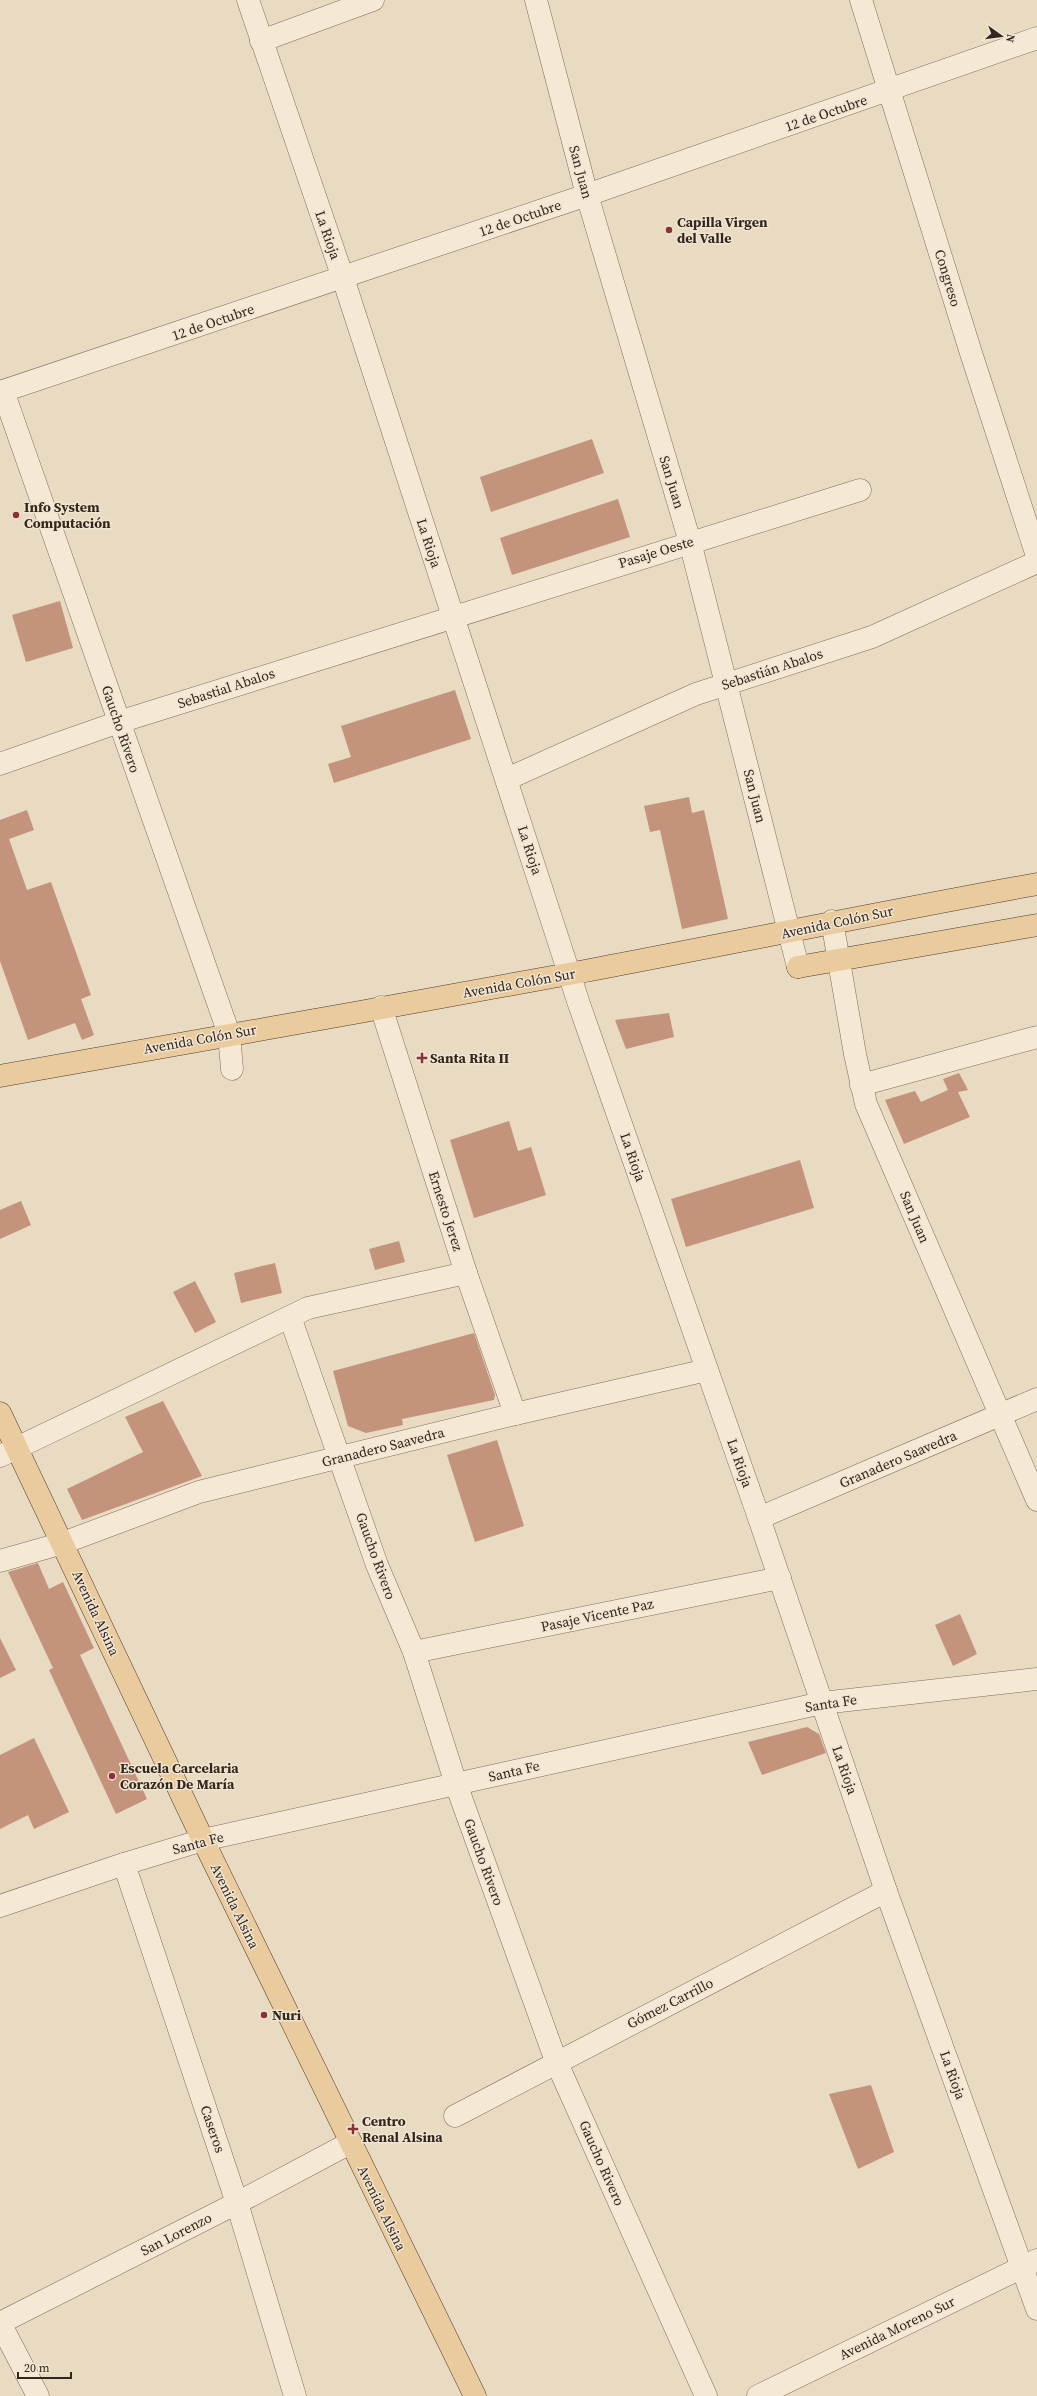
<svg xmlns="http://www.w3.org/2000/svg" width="1037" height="2396" font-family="'Source Serif 4',serif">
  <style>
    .building { fill: #c3937b }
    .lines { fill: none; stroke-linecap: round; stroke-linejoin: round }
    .minor-casing { stroke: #806c5b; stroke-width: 23 }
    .major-casing { stroke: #4f3b2f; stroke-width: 23 }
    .minor { stroke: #f5e8d4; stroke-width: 22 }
    .major { stroke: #e9cb9d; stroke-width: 22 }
    .poi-dot { fill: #893139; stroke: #f1e5d1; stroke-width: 1.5 }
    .labels { text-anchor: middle; stroke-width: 3; stroke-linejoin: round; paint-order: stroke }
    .street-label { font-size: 14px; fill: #32261e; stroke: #f1e5d1 }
    .poi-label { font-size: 14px; font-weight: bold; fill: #32261e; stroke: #f1e5d1; text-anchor: start }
  </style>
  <rect width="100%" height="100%" fill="#e9dac2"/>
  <g class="building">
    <path d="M592 439 604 473 491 512 480 477Z"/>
    <path d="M618 499 630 537 512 575 500 538Z"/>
    <path d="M60 601 73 648 26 662 12 615Z"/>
    <path d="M455 690 471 739 334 783 328 764 351 757 341 726Z"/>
    <path d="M689 797 692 813 704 810 728 919 682 929 660 830 650 832 644 806Z"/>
    <path d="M27 810 34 830 9 839 27 890 51 882 91 995 81 999 94 1035 82 1040 75 1023 28 1040 0 961V820Z"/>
    <path d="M669 1013 674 1037 626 1049 615 1020Z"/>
    <path d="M959 1073 968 1090 958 1092 970 1117 904 1144 885 1100 915 1091 921 1102 948 1090 943 1079Z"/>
    <path d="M509 1121 518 1151 531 1147 546 1195 474 1218 450 1140Z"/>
    <path d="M800 1160 814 1208 686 1247 671 1199Z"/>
    <path d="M21 1201 31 1225 0 1239V1210Z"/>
    <path d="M399 1241 405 1262 375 1270 369 1249Z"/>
    <path d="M275 1263 282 1293 241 1303 234 1273Z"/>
    <path d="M195 1281 216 1322 195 1333 173 1292Z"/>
    <path d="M474 1333 495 1395 494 1400 402 1419 403 1425 366 1433 348 1426 333 1371Z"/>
    <path d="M163 1401 202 1476 82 1520 67 1489 143 1452 125 1417Z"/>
    <path d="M497 1440 524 1526 475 1542 447 1455Z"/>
    <path d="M38 1563 49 1589 63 1582 94 1648 80 1655 147 1799 116 1814 49 1670 53 1668 8 1572Z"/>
    <path d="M960 1614 977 1654 953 1666 935 1625Z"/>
    <path d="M0 1638 16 1670 0 1678Z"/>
    <path d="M807 1727 819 1734 826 1753 762 1775 748 1742Z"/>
    <path d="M34 1738 69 1812 34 1829 28 1815 0 1829V1755Z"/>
    <path d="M871 2085 894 2152 858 2169 829 2094Z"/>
  </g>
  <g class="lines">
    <defs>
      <g id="minor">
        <path d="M248 0 343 278 579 1004 759 1518 886 1891 1037 2309"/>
        <path d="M536 0 587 195 690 542 798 967"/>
        <path d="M861 0 971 353 1037 556"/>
        <path d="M261 41 373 0"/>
        <path d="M3 391 229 1034 232 1069"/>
        <path d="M0 392 587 195 1037 38"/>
        <path d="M0 764 119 722 860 490"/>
        <path d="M507 779 696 694 872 637 1037 562"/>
        <path d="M832 921 855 1054 866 1104 1037 1500"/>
        <path d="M381 1007 466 1273 515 1414"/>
        <path d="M861 1085 1037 1037"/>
        <path d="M290 1317 377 1565 414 1652 456 1784 556 2061 706 2396"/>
        <path d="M0 1456 308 1308 466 1273"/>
        <path d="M759 1518 1037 1399"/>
        <path d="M0 1561 63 1543 199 1492 515 1414 707 1370"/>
        <path d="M414 1652 780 1578"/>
        <path d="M124 1864 237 2203 295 2396"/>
        <path d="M0 1906 124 1864 203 1840 822 1703 1037 1679"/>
        <path d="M455 2116 886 1891"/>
        <path d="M38 2396 0 2323 237 2203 350 2143"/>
        <path d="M758 2396 1037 2260"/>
      </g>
      <g id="major">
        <path d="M798 967 1037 925"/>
        <path d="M0 1076C191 1041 383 1009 574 973 728 944 882 912 1037 884"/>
        <path d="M0 1413 203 1840 475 2396"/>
      </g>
    </defs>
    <use href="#minor" class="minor-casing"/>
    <use href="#major" class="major-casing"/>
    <use href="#minor" class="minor"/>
    <use href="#major" class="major"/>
  </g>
  <g class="poi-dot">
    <circle cx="669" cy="230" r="4"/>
    <circle cx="16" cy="515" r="4"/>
    <path d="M420 1052h4v4h4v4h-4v4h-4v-4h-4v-4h4z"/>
    <circle cx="112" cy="1776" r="4"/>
    <circle cx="264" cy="2015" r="4"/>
    <path d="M351 2123h4v4h4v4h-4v4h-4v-4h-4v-4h4z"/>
  </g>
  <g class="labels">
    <g class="street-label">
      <text transform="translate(826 113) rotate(-19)" y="5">12 de Octubre</text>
      <text transform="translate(581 172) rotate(75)" y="5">San Juan</text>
      <text transform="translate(520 218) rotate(-19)" y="5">12 de Octubre</text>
      <text transform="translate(328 235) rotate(71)" y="5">La Rioja</text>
      <text transform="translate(948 278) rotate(73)" y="5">Congreso</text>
      <text transform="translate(213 322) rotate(-19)" y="5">12 de Octubre</text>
      <text transform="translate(672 482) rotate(73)" y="5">San Juan</text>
      <text transform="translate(429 543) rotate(72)" y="5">La Rioja</text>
      <text transform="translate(656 552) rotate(-17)" y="5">Pasaje Oeste</text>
      <text transform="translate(772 669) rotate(-18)" y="5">Sebastián Abalos</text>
      <text transform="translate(226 688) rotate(-18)" y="5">Sebastial Abalos</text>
      <text transform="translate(121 729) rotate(71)" y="5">Gaucho Rivero</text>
      <text transform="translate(755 796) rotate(76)" y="5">San Juan</text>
      <text transform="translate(530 850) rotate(72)" y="5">La Rioja</text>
      <text transform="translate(837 922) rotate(-12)" y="5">Avenida Colón Sur</text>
      <text transform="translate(519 983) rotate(-10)" y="5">Avenida Colón Sur</text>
      <text transform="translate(200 1039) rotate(-10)" y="5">Avenida Colón Sur</text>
      <text transform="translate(633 1157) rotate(71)" y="5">La Rioja</text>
      <text transform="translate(446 1211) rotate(72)" y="5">Ernesto Jerez</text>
      <text transform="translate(915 1217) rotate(67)" y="5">San Juan</text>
      <text transform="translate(383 1447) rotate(-14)" y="5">Granadero Saavedra</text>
      <text transform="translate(898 1459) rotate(-23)" y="5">Granadero Saavedra</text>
      <text transform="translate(740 1463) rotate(71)" y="5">La Rioja</text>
      <text transform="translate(376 1556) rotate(70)" y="5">Gaucho Rivero</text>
      <text transform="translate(96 1613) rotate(65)" y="5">Avenida Alsina</text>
      <text transform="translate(597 1615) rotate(-12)" y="5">Pasaje Vicente Paz</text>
      <text transform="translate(831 1703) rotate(-9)" y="5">Santa Fe</text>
      <text transform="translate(845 1770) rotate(71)" y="5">La Rioja</text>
      <text transform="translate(514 1771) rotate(-13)" y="5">Santa Fe</text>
      <text transform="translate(198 1843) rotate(-15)" y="5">Santa Fe</text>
      <text transform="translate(484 1862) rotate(70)" y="5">Gaucho Rivero</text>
      <text transform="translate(235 1906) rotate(64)" y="5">Avenida Alsina</text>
      <text transform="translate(670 2003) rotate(-27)" y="5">Gómez Carrillo</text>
      <text transform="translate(953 2075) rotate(70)" y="5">La Rioja</text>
      <text transform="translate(213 2129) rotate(71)" y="5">Caseros</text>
      <text transform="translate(602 2163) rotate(66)" y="5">Gaucho Rivero</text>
      <text transform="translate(382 2208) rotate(64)" y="5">Avenida Alsina</text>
      <text transform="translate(176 2234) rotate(-27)" y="5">San Lorenzo</text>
      <text transform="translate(897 2328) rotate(-26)" y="5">Avenida Moreno Sur</text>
    </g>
    <g class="poi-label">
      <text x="677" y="227">Capilla Virgen<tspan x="677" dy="16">del Valle</tspan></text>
      <text x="24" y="512">Info System<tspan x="24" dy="16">Computación</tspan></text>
      <text x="430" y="1063">Santa Rita II</text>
      <text x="120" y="1773">Escuela Carcelaria<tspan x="120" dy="16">Corazón De María</tspan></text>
      <text x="272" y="2020">Nuri</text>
      <text x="362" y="2126">Centro<tspan x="362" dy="16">Renal Alsina</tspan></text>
    </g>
  </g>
  <g transform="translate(1001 36) rotate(104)" stroke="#f1e5d1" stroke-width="3" paint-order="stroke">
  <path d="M0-3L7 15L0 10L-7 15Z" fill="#32261e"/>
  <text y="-6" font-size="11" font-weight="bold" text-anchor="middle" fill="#32261e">N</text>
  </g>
  <path d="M18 2372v6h53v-6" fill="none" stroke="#32261e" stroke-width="2"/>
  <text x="24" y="2372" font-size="12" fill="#32261e" stroke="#f1e5d1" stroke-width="3" paint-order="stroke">20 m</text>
</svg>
